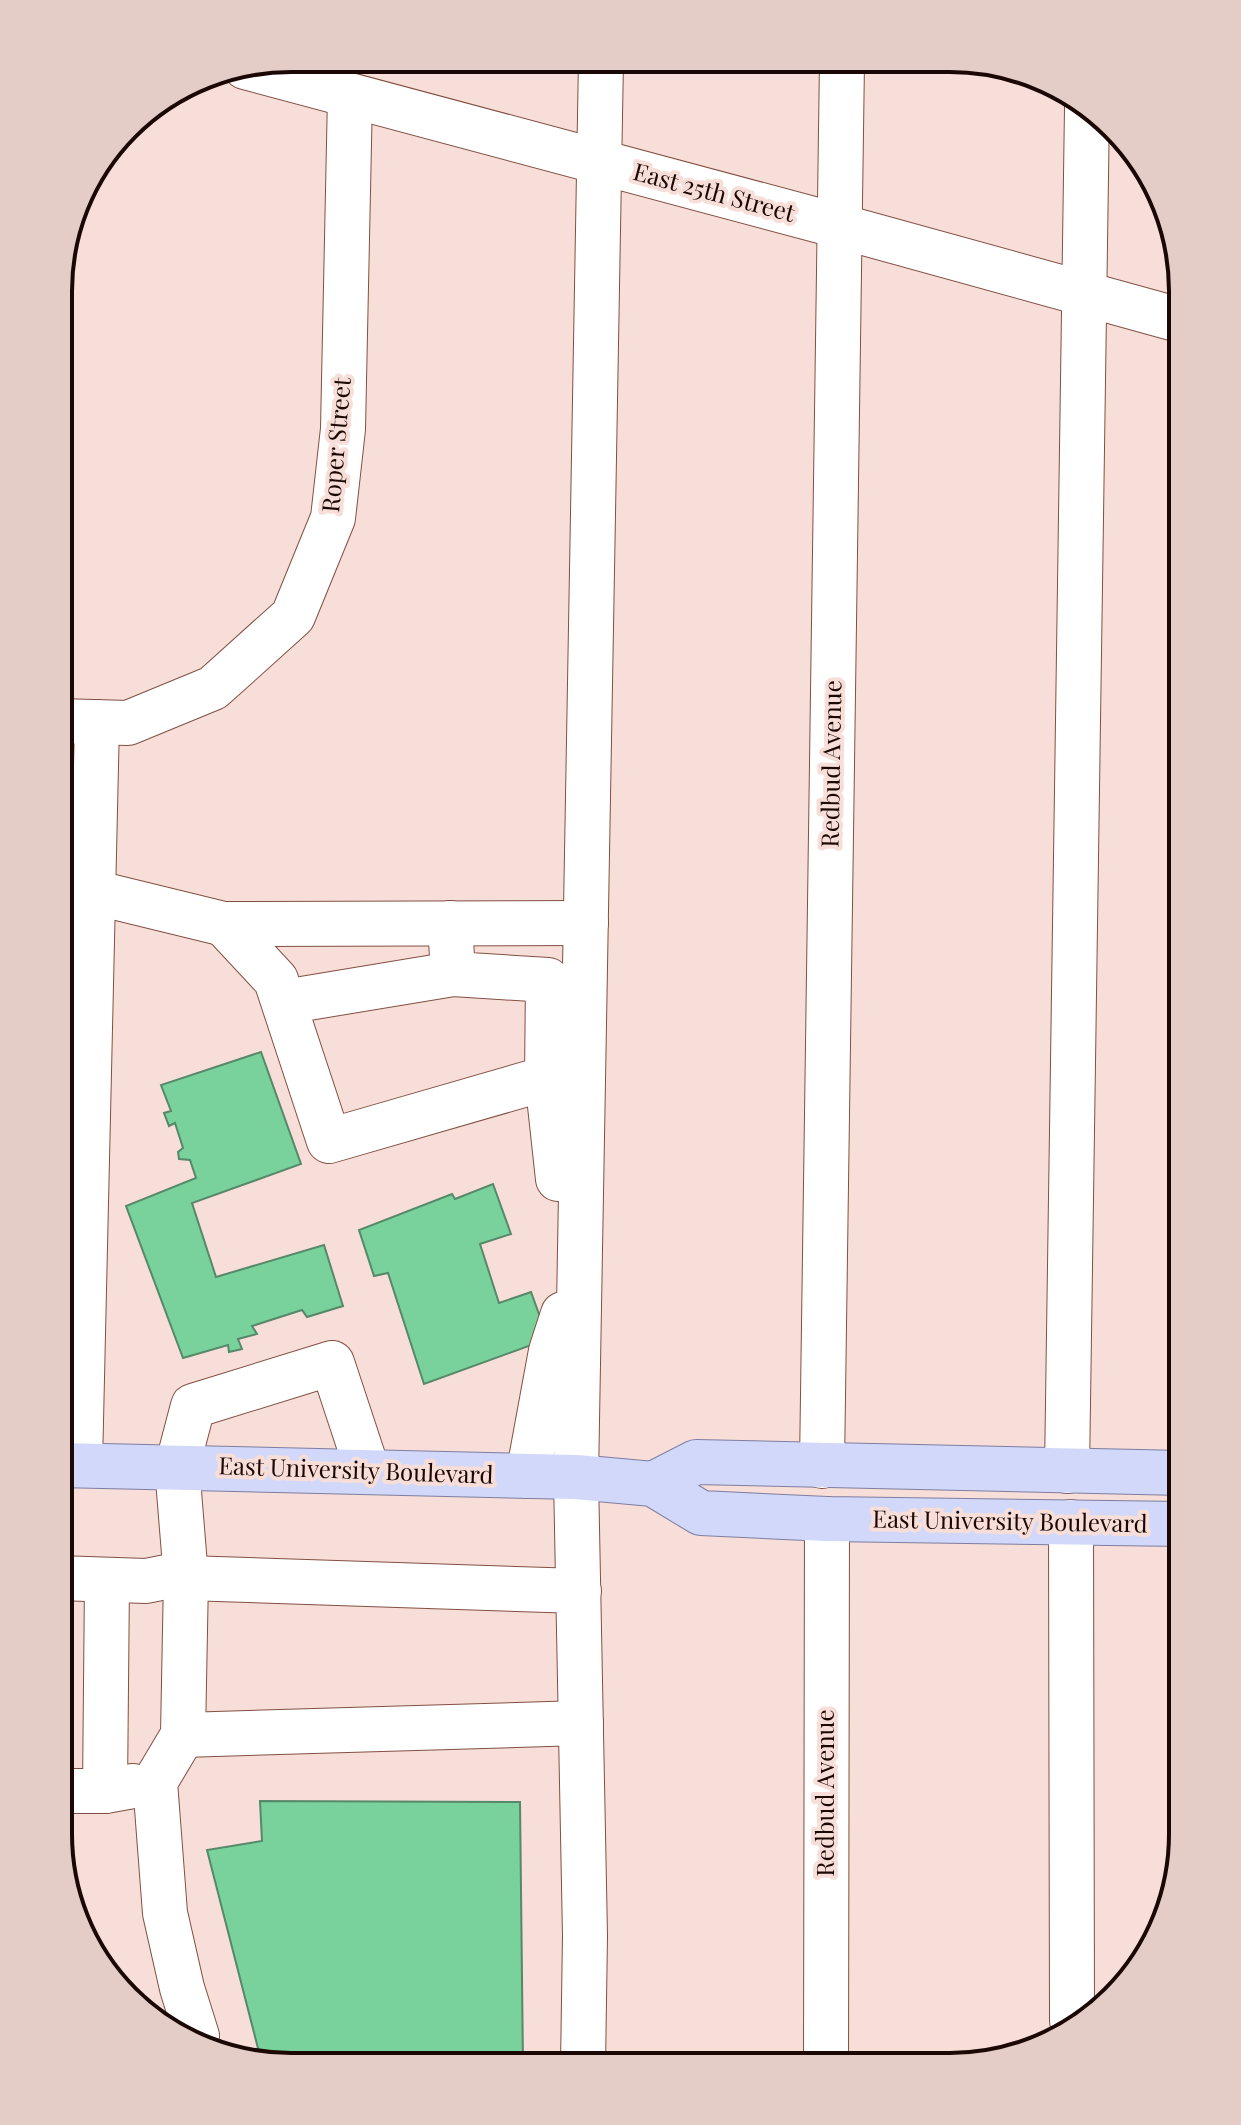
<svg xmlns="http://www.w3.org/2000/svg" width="1241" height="2125" font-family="'Playfair Display',serif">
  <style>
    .building { fill: #79d29b; stroke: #568869; stroke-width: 2 }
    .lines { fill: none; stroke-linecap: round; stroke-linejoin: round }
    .minor-casing { stroke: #825042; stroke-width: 46 }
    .major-casing { stroke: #7e7ea1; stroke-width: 46 }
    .minor { stroke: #fff; stroke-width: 44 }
    .major { stroke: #d1d8fa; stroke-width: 44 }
    .labels { text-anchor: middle; stroke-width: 8; stroke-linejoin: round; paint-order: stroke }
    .street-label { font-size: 24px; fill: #1b0804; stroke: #f7ded8 }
    .rim { fill: none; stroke: #1b0804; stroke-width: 4 }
  </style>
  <rect width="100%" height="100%" fill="#f7ded8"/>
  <g class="building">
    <path d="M64 247 60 426V261Z"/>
    <path d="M59 818 70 819 68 841 59 842Z"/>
    <path d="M59 869H72V962L61 963V1002H59Z"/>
    <path d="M261 1052 301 1164 192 1203 216 1277 324 1245 343 1306 307 1317 302 1310 252 1326 257 1334 238 1339 242 1349 229 1352 228 1345 183 1358 126 1206 196 1178 190 1160 179 1159 178 1152 183 1148 175 1123 169 1126 164 1113 171 1111 161 1085Z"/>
    <path d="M493 1184 511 1234 480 1244 499 1303 531 1292 548 1339 424 1384 388 1273 374 1276 359 1230 452 1194 455 1199Z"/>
    <path d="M260 1801 520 1802 523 2066 291 2065 289 2056H260L207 1850 262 1841Z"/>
  </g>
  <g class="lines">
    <defs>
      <g id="minor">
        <path d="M245 67 839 226 1183 321"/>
        <path d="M59 721 128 723 213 688 293 616 333 518 343 429 350 96"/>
        <path d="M93 892 224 924 586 923"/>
        <path d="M224 924 276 980 329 1141 547 1078 548 980 453 974 450 923"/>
        <path d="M284 1002 453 974"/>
        <path d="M547 1078 558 1179"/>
        <path d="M80 1465 97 722"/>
        <path d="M822 1466 842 61"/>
        <path d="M1067 1471 1087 108"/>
        <path d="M528 1476 551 1351 563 1314"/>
        <path d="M1071 1522 1072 2021"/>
        <path d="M58 1578 146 1581 166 1577 186 1578 579 1591"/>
        <path d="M183 1735 581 1723"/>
        <path d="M58 1791H105L133 1786"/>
        <path d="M105 1791 107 1580"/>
        <path d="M197 2036 182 1988 165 1913 155 1782 183 1735 186 1578 177 1467 193 1406 332 1363 368 1472"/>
        <path d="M583 2066 585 1936 576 1477 601 60"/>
        <path d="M826 2067 827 1519"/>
      </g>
      <g id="major">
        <path d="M58 1465 576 1477 653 1484 701 1513 827 1519 1183 1524"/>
        <path d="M653 1484 696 1462 1183 1473"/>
      </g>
    </defs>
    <use href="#minor" class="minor-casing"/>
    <use href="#major" class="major-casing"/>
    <use href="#minor" class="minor"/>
    <use href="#major" class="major"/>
  </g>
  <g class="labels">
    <g class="street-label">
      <text transform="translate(714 193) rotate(15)" y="8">East 25th Street</text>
      <text transform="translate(337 445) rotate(-85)" y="8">Roper Street</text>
      <text transform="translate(832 764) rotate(-89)" y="8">Redbud Avenue</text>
      <text transform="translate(356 1471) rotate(2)" y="8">East University Boulevard</text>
      <text transform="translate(1010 1522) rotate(1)" y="8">East University Boulevard</text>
      <text transform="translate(826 1793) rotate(-90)" y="8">Redbud Avenue</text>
    </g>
  </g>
  <path d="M0 0H1241V2125H0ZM291 72H950A219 219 0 0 1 1169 291V1834A219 219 0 0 1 950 2053H291A219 219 0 0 1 72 1834V291A219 219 0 0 1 291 72Z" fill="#e5cdc7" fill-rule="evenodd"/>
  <path class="rim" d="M291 72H950A219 219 0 0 1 1169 291V1834A219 219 0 0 1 950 2053H291A219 219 0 0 1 72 1834V291A219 219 0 0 1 291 72Z"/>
</svg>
